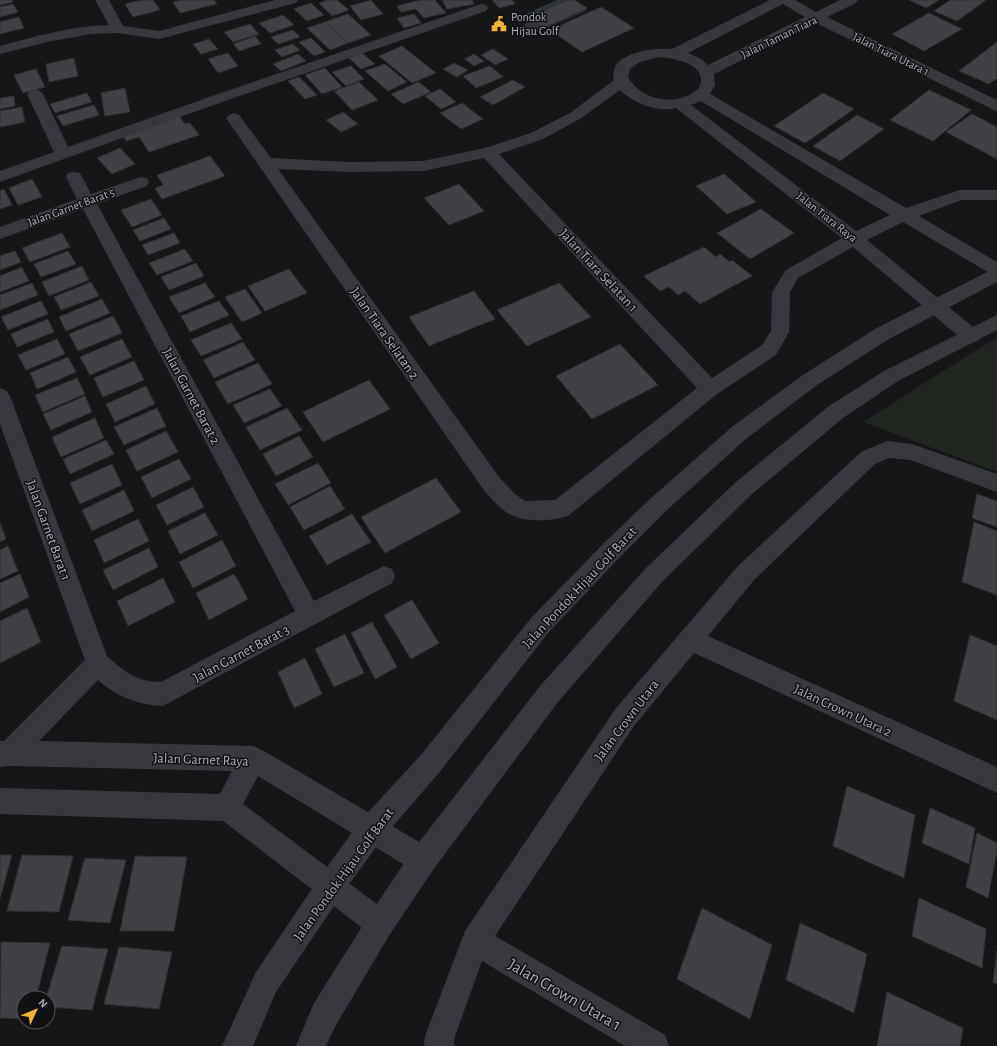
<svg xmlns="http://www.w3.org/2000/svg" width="997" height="1046" font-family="'Alegreya Sans',sans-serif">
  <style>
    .green { fill: #1e261f }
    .water { fill: #2c353c }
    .building { fill: #404145; stroke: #303034 }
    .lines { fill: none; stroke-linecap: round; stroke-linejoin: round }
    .minor { fill: #37383d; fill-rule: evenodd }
    .tertiary { fill: #37383d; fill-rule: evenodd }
    .labels { text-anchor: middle; stroke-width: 3; stroke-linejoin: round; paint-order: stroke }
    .far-poi-label { font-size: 12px; fill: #a8adb8; stroke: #111113; text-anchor: start }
    .far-street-label { font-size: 12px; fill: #a8adb8; stroke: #111113 }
    .street-label { font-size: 14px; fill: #a8adb8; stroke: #111113 }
    .near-street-label { font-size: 17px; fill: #a8adb8; stroke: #111113 }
  </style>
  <rect width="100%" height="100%" fill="#161618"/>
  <path class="green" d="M997 337V472L863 422Z"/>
  <path class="water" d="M557 0H572L587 10 533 34 521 26 529 22 521 16Z"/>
  <g class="building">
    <path d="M0 0H12L13 2 0 5Z"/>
    <path d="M142 0H153L160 10 133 17 125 4Z"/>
    <path d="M181 0H214L217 4 180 13 173 2Z"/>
    <path d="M328 0H337L349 10 332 16 319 3Z"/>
    <path d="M371 0 383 14 361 20 350 6Z"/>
    <path d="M421 0H435L446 13 424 18 416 9 401 12 397 6Z"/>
    <path d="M442 0H472L474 4 447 9Z"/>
    <path d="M492 0H512L515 4 499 8Z"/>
    <path d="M568 0H574L587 8 544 28 528 17Z"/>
    <path d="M909 0H939L926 8Z"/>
    <path d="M950 0H986L957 21 934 11Z"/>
    <path d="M311 3 324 15 307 21 294 9Z"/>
    <path d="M13 4 18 12 0 17V7Z"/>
    <path d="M601 7 634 28 582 52 550 30Z"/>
    <path d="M929 13 962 29 924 51 892 34Z"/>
    <path d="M348 14 371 35 348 43 325 22Z"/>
    <path d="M414 14 421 23 404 28 397 18Z"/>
    <path d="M283 15 294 25 270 33 259 23Z"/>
    <path d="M19 17 24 28 0 34V22Z"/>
    <path d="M325 22 348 43 330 50 307 28Z"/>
    <path d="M250 24 259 34 233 42 224 32Z"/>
    <path d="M293 30 300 37 278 44 271 37Z"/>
    <path d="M255 36 261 44 239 51 233 44Z"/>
    <path d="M311 38 325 52 314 56 299 42Z"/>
    <path d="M209 39 218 49 201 54 193 44Z"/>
    <path d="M997 42V78L989 84 959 71Z"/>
    <path d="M293 44 300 50 282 57 275 50Z"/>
    <path d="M402 46 436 73 412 83 379 56Z"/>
    <path d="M493 49 508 59 495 65 481 55Z"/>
    <path d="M228 53 238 66 218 73 208 59Z"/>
    <path d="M362 53 375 64 361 69 349 58Z"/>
    <path d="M298 54 306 61 281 71 273 64Z"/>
    <path d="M474 54 484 61 474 66 465 59Z"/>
    <path d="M74 58 78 76 49 82 46 64Z"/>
    <path d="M454 63 468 70 457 77 443 69Z"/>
    <path d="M385 64 407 82 388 91 365 71Z"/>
    <path d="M351 66 364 79 346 86 332 72Z"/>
    <path d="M490 66 503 77 476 88 463 76Z"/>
    <path d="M325 68 342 87 322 94 305 75Z"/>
    <path d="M36 69 45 87 23 93 14 75Z"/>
    <path d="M299 77 317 95 305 99 288 81Z"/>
    <path d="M513 80 525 87 493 105 480 97Z"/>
    <path d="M359 82 378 100 352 110 334 91Z"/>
    <path d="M419 82 431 92 403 104 391 94Z"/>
    <path d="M125 88 130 112 105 116 101 93Z"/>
    <path d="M440 89 456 102 441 109 425 96Z"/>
    <path d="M929 90 971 110 933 141 890 120Z"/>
    <path d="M87 93 92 102 55 113 50 104Z"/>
    <path d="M823 93 854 109 805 143 774 126Z"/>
    <path d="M14 96 15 106 0 109V98Z"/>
    <path d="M462 103 483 119 461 129 440 113Z"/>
    <path d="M94 105 99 115 63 126 57 116Z"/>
    <path d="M22 107 25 122 0 127V111Z"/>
    <path d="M343 112 358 124 341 132 326 120Z"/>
    <path d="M972 114 997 127V159L946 132Z"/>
    <path d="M857 115 884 129 840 161 813 146Z"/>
    <path d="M179 116 185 124 190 123 199 135 149 152 139 137 126 141 123 135Z"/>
    <path d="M120 148 135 164 112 174 97 158Z"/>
    <path d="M210 156 225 176 162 199 155 188 163 185 157 175Z"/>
    <path d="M724 174 756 202 727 214 696 186Z"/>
    <path d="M32 179 42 197 18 205 9 188Z"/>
    <path d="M459 184 484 211 449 225 424 198Z"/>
    <path d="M4 189 12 205 0 209V191Z"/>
    <path d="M151 199 162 215 132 227 121 210Z"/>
    <path d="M761 209 794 233 750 259 717 233Z"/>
    <path d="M164 218 171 229 140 241 133 230Z"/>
    <path d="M62 233 70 247 30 262 22 248Z"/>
    <path d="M174 233 180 243 148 255 142 245Z"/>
    <path d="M704 247 716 257 720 254 730 262 732 260 752 276 700 304 685 291 678 295 669 287 660 291 644 276Z"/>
    <path d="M185 249 193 261 157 275 149 263Z"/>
    <path d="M15 251 21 262 0 270V256Z"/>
    <path d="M68 251 76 264 41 277 34 264Z"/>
    <path d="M196 263 204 276 169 290 161 277Z"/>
    <path d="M82 266 89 280 49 296 42 282Z"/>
    <path d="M22 267 29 281 0 292V276Z"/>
    <path d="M289 269 307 293 265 311 248 286Z"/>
    <path d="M91 282 99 296 61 310 54 297Z"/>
    <path d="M32 283 38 295 0 310V295Z"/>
    <path d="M205 283 215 297 179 313 169 297Z"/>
    <path d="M559 283 591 317 527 346 497 310Z"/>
    <path d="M245 289 262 313 242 322 225 297Z"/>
    <path d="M474 291 495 319 429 346 409 317Z"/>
    <path d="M102 299 110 313 66 331 59 317Z"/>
    <path d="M41 301 48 314 8 330 1 317Z"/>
    <path d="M219 301 229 315 190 332 181 316Z"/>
    <path d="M113 316 122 333 78 351 69 334Z"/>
    <path d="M48 319 54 332 17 347 11 334Z"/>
    <path d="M231 323 242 339 201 356 191 340Z"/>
    <path d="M57 339 65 354 26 370 18 355Z"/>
    <path d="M122 339 132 357 90 375 80 357Z"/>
    <path d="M243 342 255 360 214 378 203 360Z"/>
    <path d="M620 344 658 385 592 419 556 376Z"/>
    <path d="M68 357 76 372 37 389 30 373Z"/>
    <path d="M134 361 144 380 103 397 94 378Z"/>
    <path d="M258 363 272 384 228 404 215 382Z"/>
    <path d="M77 378 85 394 43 412 35 395Z"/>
    <path d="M369 380 390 409 323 442 303 412Z"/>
    <path d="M146 386 155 404 115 422 106 404Z"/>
    <path d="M270 389 282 406 244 423 233 405Z"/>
    <path d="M85 396 92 412 51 430 43 414Z"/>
    <path d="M157 408 166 426 124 445 114 427Z"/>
    <path d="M287 408 302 430 260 450 246 427Z"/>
    <path d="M95 418 104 438 61 457 52 437Z"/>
    <path d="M166 431 178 452 137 471 126 450Z"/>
    <path d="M299 436 313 457 276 476 263 454Z"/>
    <path d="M106 440 114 454 70 474 63 459Z"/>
    <path d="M179 459 191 479 152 498 141 477Z"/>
    <path d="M318 463 331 483 288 505 275 484Z"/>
    <path d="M112 464 122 485 80 504 70 483Z"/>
    <path d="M436 478 461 512 385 553 361 517Z"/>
    <path d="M330 486 345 509 304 530 290 507Z"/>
    <path d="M193 487 204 507 167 525 156 505Z"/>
    <path d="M124 490 134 511 92 531 82 510Z"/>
    <path d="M977 494 997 501V527L972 518Z"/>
    <path d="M205 513 218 535 180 554 168 531Z"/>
    <path d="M352 514 371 542 327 565 309 536Z"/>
    <path d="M138 519 149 541 104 563 94 540Z"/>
    <path d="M974 522 997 531V595L962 582Z"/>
    <path d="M0 523 6 539 0 542Z"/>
    <path d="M222 540 236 566 193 588 179 562Z"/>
    <path d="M8 546 18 571 0 579V550Z"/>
    <path d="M149 548 158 567 113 590 103 570Z"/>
    <path d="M20 574 29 597 0 612V583Z"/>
    <path d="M234 574 248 599 209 620 196 593Z"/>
    <path d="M163 578 175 602 128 626 117 601Z"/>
    <path d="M412 600 439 643 411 659 384 615Z"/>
    <path d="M27 608 41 642 0 663V621Z"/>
    <path d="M372 622 397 667 375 679 351 633Z"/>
    <path d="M345 634 364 673 334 687 315 649Z"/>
    <path d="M970 635 997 646V720L954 701Z"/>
    <path d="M305 658 322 694 294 708 278 672Z"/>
    <path d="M847 786 915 815 904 878 833 846Z"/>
    <path d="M930 808 975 828 969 864 922 843Z"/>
    <path d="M977 833 997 843V851L988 898 966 887Z"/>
    <path d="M0 855H12L0 898Z"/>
    <path d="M22 855 73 856 59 912 7 911Z"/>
    <path d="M135 856 187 857 174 931H120Z"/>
    <path d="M85 858 126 860 110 923 68 920Z"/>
    <path d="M919 898 986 929 982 968 912 936Z"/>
    <path d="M702 908 772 945 750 1019 677 979Z"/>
    <path d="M800 923 867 954 854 1013 786 980Z"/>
    <path d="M1 942 50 943 36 998H24V1019L0 1018Z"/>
    <path d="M62 946 108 949 92 1010 48 1007V998H46Z"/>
    <path d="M119 947 172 952 159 1009 104 1004Z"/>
    <path d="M997 950V984L993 982Z"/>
    <path d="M887 992 963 1028 960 1046H877Z"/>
  </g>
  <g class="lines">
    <g class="minor">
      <path d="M95 0H109L123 26 159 31 275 0H298L296 3 159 39 118 33 91 34 47 42 0 54V46C36 36 72 26 109 25Z"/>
      <path d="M770 0H795L816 12 840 0H858L856 3 827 17 997 100V111L992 109 816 23 714 74 715 85 710 94 906 208 960 190H997V200H961L919 216 997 262V276L991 274 903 222 867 240 978 331 981 336 978 341 971 343 964 341 853 247 798 278 790 292 789 332 776 355 717 394 568 516C549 522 523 523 506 512 497 506 490 497 483 489L226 118 229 115 234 113 239 115 271 158 348 162 423 161 485 148 531 133 570 113 614 80 613 77C614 73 614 68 616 65 627 51 656 48 672 49ZM783 4 805 17 708 65 701 59 688 53ZM659 57C675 58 710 65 699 88 679 108 641 101 628 77L630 69 640 62ZM620 90C633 103 658 113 676 108L842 238 786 270 772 292 771 331 762 345 712 378 499 154 543 139 580 119ZM701 101 890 215 856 231 691 105ZM484 158 697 388 555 500 525 501 515 494 499 477 278 169 348 172 423 171Z"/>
      <path d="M481 4 486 5 488 8 486 11 225 101 0 182V171L54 152 27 94 30 91 35 89 40 91 43 94 68 147 215 95Z"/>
      <path d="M74 172 80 173 91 194 141 177 147 178 149 182 147 186 97 204 314 601 384 566 392 569 395 576 392 583 163 706C138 705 117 697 98 680L39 741 253 746 262 750 433 850 437 860 433 870 423 874 413 870 258 776 243 804 390 914 394 924 390 934 380 938 370 934 223 821 0 814V788L220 794 232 771 10 766 0 767V741H4L85 660 0 424V388L7 391 10 396 107 656C126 673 135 681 161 682L295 611 83 209 0 239V227L77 199 66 177 68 173Z"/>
      <path d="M887 441 912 444 997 474V492L911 460 889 458 875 464 754 580 708 636 997 767V793L694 653 634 726 495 936 665 1035 669 1046H625L482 961 455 1036 454 1046H424L425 1036 465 931 616 708 738 566 861 452Z"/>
    </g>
    <g class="tertiary">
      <path d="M997 268V282L889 339 817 385 747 438 667 510 620 557 548 633 438 774 381 840 340 897 276 992 253 1046H222L256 972 320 877 361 820 420 756 532 617 604 543 651 498 733 426 803 375 875 329 991 270Z"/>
      <path d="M997 315V330L898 381 843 418 752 494 662 582 558 702 433 870 390 934 336 1025 326 1046H296L314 1003 370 914 413 850 540 686 646 568 736 482 829 406 884 371Z"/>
    </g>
  </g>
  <defs>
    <symbol id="civic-bare" viewBox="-9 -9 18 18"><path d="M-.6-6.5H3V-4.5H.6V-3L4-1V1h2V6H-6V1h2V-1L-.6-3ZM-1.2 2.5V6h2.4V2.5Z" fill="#f2b134" stroke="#111113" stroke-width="2.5" paint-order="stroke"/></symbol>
  </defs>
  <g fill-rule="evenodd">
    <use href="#civic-bare" x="488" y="13" width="22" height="22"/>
  </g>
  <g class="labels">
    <g class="far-poi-label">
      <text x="511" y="21">Pondok<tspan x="511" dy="14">Hijau Golf</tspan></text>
    </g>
    <g class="far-street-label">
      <text transform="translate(779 37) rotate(-26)" y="4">Jalan Taman Tiara</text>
      <text transform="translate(891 54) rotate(26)" y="4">Jalan Tiara Utara 1</text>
      <text transform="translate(71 207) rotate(-20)" y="4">Jalan Garnet Barat 5</text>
      <text transform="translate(827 217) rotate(38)" y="4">Jalan Tiara Raya</text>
    </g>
    <g class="street-label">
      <text transform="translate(599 270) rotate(47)" y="5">Jalan Tiara Selatan 1</text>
      <text transform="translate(385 333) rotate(55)" y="5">Jalan Tiara Selatan 2</text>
      <text transform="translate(192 396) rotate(62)" y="5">Jalan Garnet Barat 2</text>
      <text transform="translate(49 530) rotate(70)" y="5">Jalan Garnet Barat 1</text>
      <text transform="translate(579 587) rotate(-47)" y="5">Jalan Pondok Hijau Golf Barat</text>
      <text transform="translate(241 653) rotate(-28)" y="5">Jalan Garnet Barat 3</text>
      <text transform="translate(843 710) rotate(25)" y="5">Jalan Crown Utara 2</text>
      <text transform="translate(626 720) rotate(-53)" y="5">Jalan Crown Utara</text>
      <text transform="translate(201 759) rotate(2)" y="5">Jalan Garnet Raya</text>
      <text transform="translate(343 874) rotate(-54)" y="5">Jalan Pondok Hijau Golf Barat</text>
    </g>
    <g class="near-street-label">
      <text transform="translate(565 994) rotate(30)" y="6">Jalan Crown Utara 1</text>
    </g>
  </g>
  <g transform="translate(36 1010) rotate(46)"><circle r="19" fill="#111113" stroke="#4d4f55"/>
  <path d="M0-3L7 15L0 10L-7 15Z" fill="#f2b134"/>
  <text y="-6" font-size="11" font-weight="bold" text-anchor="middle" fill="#a8adb8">N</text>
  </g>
</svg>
